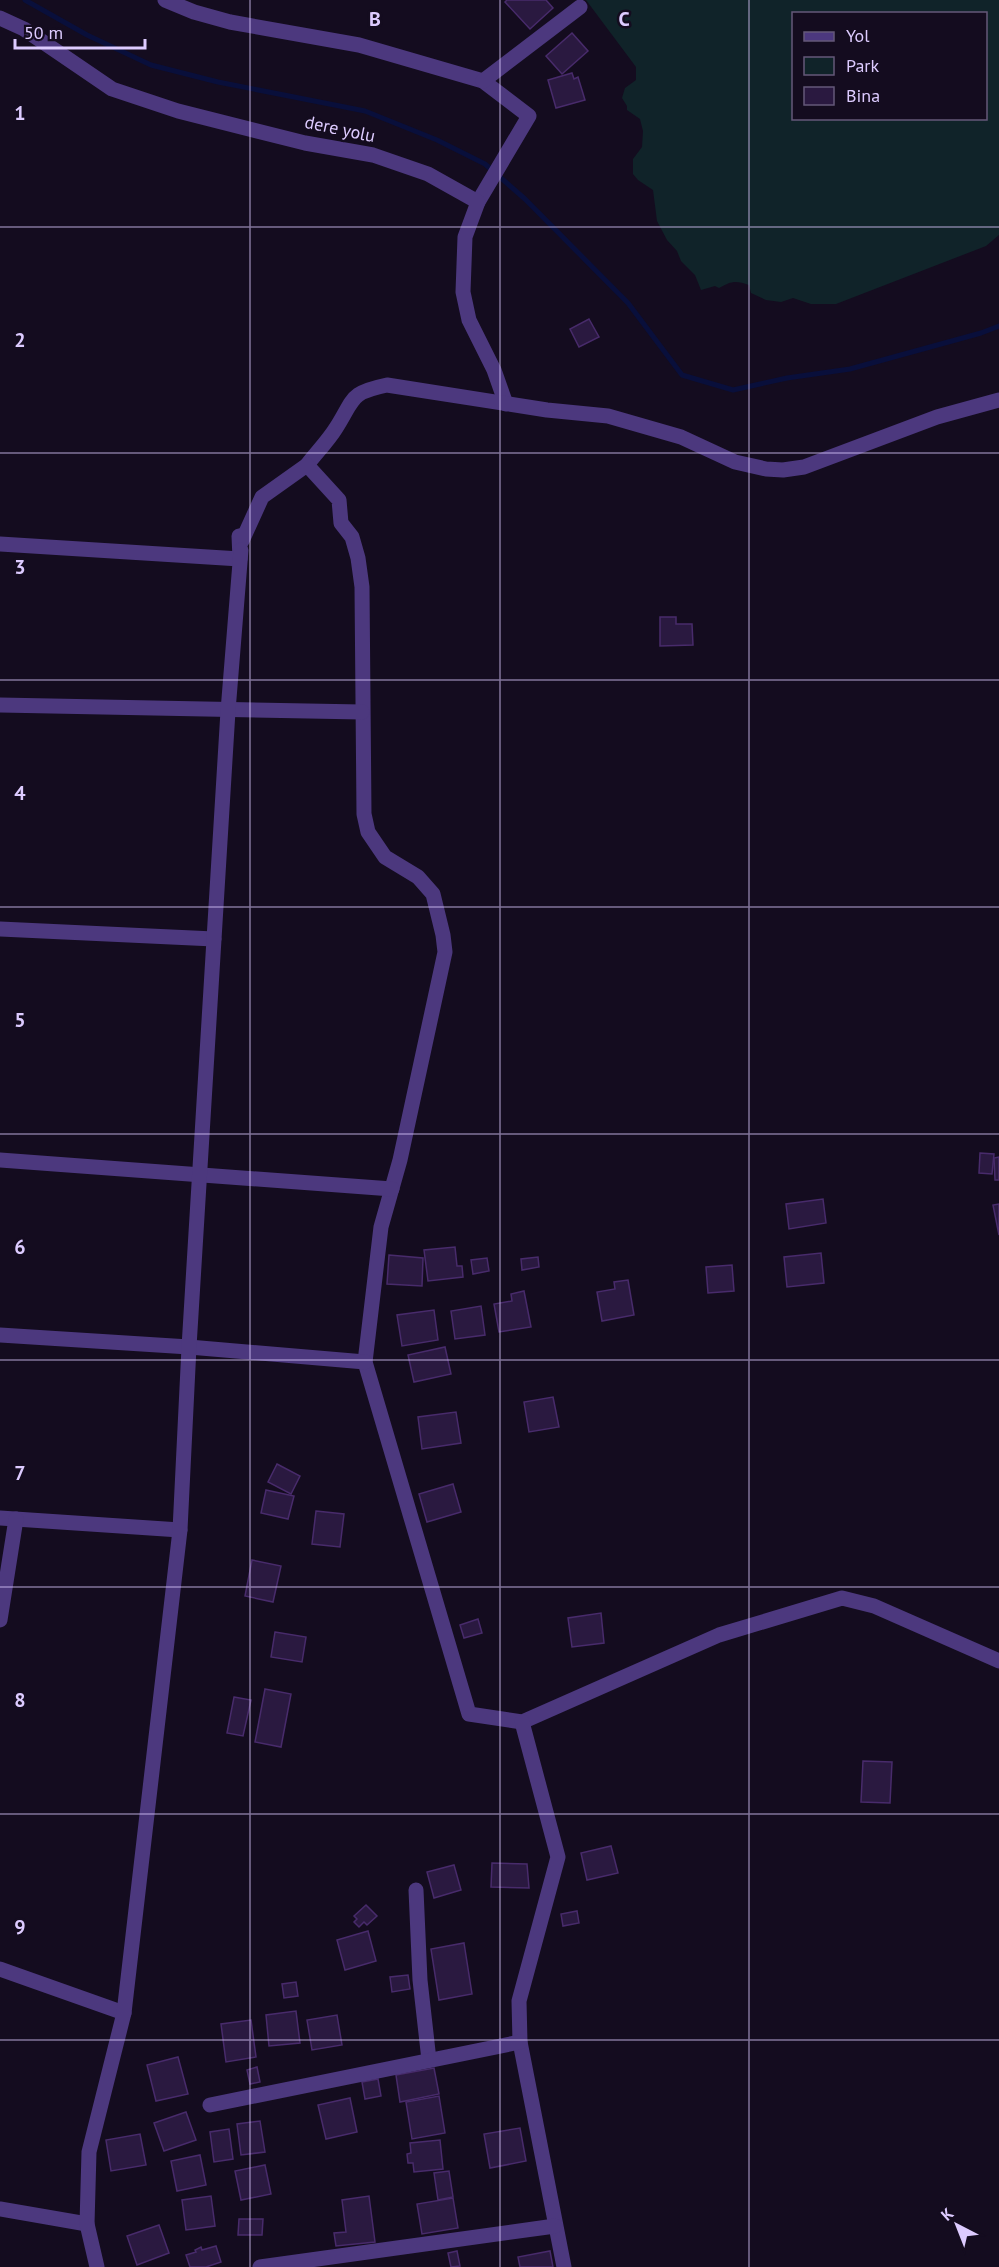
<svg xmlns="http://www.w3.org/2000/svg" width="999" height="2267" font-family="'PT Sans',sans-serif">
  <style>
    .green { fill: #102329; fill-rule: evenodd }
    .lines { fill: none; stroke-linecap: round; stroke-linejoin: round }
    .stream { stroke: #090f3b; stroke-width: 5 }
    .building { fill: #2a1940; stroke: #482b6b; stroke-width: 1.5 }
    .street { stroke: #4c387e; stroke-width: 15 }
    .grid { fill: none; stroke: #ddcbff; stroke-width: 1.5; stroke-opacity: 0.55 }
    .labels { text-anchor: middle; stroke-width: 5; stroke-linejoin: round; paint-order: stroke }
    .street-label { font-size: 18px; fill: #ddcbff; stroke: #140c1f }
    .grid-label { font-size: 20px; text-anchor: middle; font-weight: bold; fill: #ddcbff; stroke: #140c1f; stroke-width: 5; stroke-linejoin: round; paint-order: stroke }
  </style>
  <rect width="100%" height="100%" fill="#140c1f"/>
  <path class="green" d="M586 0H999V235L986 246 836 304H811L793 298 781 302 766 300 751 293 749 285C736 280 731 281 719 288L715 286 701 290 695 275 681 261 677 251 667 240 657 221 653 190 638 180 633 174V159L642 147 643 131 640 119 627 110V106L622 98 625 88 636 80V67ZM794 14H986V118H794Z"/>
  <g class="lines">
    <path class="stream" d="M25 0 87 35 151 65 218 82 365 111 437 140 485 164 525 199 628 303 682 375 733 390 787 378 850 369 981 333 999 326"/>
  </g>
  <g class="building">
    <path d="M507 0H546L553 8 530 29 505 2Z"/>
    <path d="M572 33 588 51 562 74 546 56Z"/>
    <path d="M572 73 574 79 578 77 585 100 556 108 548 80Z"/>
    <path d="M589 319 599 337 579 347 570 329Z"/>
    <path d="M660 617H676V624H692L693 645 660 646Z"/>
    <path d="M980 1153 994 1154 992 1174 979 1173Z"/>
    <path d="M999 1157V1180H995L994 1158Z"/>
    <path d="M823 1199 826 1223 789 1229 786 1204Z"/>
    <path d="M999 1204V1235L993 1205Z"/>
    <path d="M455 1247 457 1266H462L463 1277 428 1281 424 1250Z"/>
    <path d="M821 1253 824 1283 787 1287 784 1257Z"/>
    <path d="M389 1255 423 1258 422 1286 387 1284Z"/>
    <path d="M538 1257 539 1267 522 1270 521 1259Z"/>
    <path d="M487 1258 489 1271 473 1274 471 1260Z"/>
    <path d="M732 1265 734 1291 708 1293 706 1267Z"/>
    <path d="M628 1280 634 1315 602 1321 597 1292 615 1289 614 1282Z"/>
    <path d="M524 1291 531 1327 499 1332 494 1304 512 1301 511 1294Z"/>
    <path d="M481 1306 485 1335 455 1339 451 1311Z"/>
    <path d="M434 1310 438 1340 402 1346 397 1315Z"/>
    <path d="M445 1347 451 1374 414 1382 408 1355Z"/>
    <path d="M553 1397 559 1427 529 1432 524 1402Z"/>
    <path d="M456 1412 461 1443 422 1449 418 1417Z"/>
    <path d="M277 1464 300 1476 291 1494 268 1482Z"/>
    <path d="M453 1484 461 1512 427 1522 419 1494Z"/>
    <path d="M266 1490 294 1496 288 1519 261 1513Z"/>
    <path d="M316 1511 344 1514 340 1547 312 1544Z"/>
    <path d="M252 1560 281 1566 273 1602 245 1596Z"/>
    <path d="M601 1613 604 1643 572 1647 568 1618Z"/>
    <path d="M478 1619 482 1633 464 1638 460 1625Z"/>
    <path d="M275 1632 306 1637 302 1662 271 1657Z"/>
    <path d="M265 1689 291 1694 281 1747 255 1742Z"/>
    <path d="M234 1697 251 1700 243 1736 227 1733Z"/>
    <path d="M863 1761 892 1762 890 1803 861 1802Z"/>
    <path d="M611 1846 618 1873 587 1880 581 1853Z"/>
    <path d="M492 1863 527 1864 529 1888 491 1887Z"/>
    <path d="M454 1865 461 1890 434 1898 427 1872Z"/>
    <path d="M366 1905 377 1916 367 1925 364 1922 359 1927 354 1922 357 1919 354 1916Z"/>
    <path d="M577 1911 579 1923 563 1926 561 1914Z"/>
    <path d="M368 1931 376 1961 345 1970 337 1940Z"/>
    <path d="M464 1943 472 1994 439 2000 431 1949Z"/>
    <path d="M408 1975 410 1989 392 1992 390 1977Z"/>
    <path d="M296 1982 298 1996 284 1998 282 1984Z"/>
    <path d="M296 2011 300 2043 269 2046 266 2015Z"/>
    <path d="M337 2015 342 2045 312 2050 307 2020Z"/>
    <path d="M251 2020 256 2057 226 2062 221 2024Z"/>
    <path d="M178 2057 188 2094 156 2101 147 2065Z"/>
    <path d="M257 2067 260 2082 250 2084 247 2070Z"/>
    <path d="M434 2068 439 2094 400 2102 396 2075Z"/>
    <path d="M378 2079 381 2096 365 2099 362 2082Z"/>
    <path d="M439 2096 445 2133 412 2139 406 2102Z"/>
    <path d="M350 2098 357 2132 326 2139 318 2105Z"/>
    <path d="M186 2112 196 2140 164 2151 154 2123Z"/>
    <path d="M260 2121 265 2152 241 2155 237 2124Z"/>
    <path d="M520 2128 526 2161 490 2168 484 2134Z"/>
    <path d="M229 2129 233 2159 214 2162 210 2132Z"/>
    <path d="M140 2134 146 2165 111 2171 106 2140Z"/>
    <path d="M440 2140 443 2169 414 2172 413 2163H408L407 2154 411 2153 410 2143Z"/>
    <path d="M200 2155 206 2185 177 2191 171 2161Z"/>
    <path d="M265 2165 271 2194 241 2200 235 2171Z"/>
    <path d="M449 2171 453 2197 438 2200 434 2173Z"/>
    <path d="M211 2196 215 2226 186 2230 182 2200Z"/>
    <path d="M369 2196 375 2242 336 2246 334 2233 346 2232 342 2200Z"/>
    <path d="M453 2198 458 2228 422 2234 417 2204Z"/>
    <path d="M239 2219H263L262 2235H238Z"/>
    <path d="M159 2225 169 2253 137 2265 127 2236Z"/>
    <path d="M216 2246 221 2262 206 2267H190L186 2255 196 2252 195 2250 201 2247 202 2250Z"/>
    <path d="M457 2251 460 2266 451 2267 448 2253Z"/>
    <path d="M550 2251 553 2267H520L518 2257Z"/>
  </g>
  <g class="lines">
    <g class="street">
      <path d="M165 0 194 12 230 22 359 45 483 81 529 116 478 202"/>
      <path d="M0 18 24 29 112 89 178 111 305 143 373 155 428 174 478 202 465 237 463 292 469 320 494 370 506 404"/>
      <path d="M483 81 580 7"/>
      <path d="M307 465C316 453 328 441 336 428 355 398 349 393 387 385L547 410 608 416 681 437 735 462 766 469 783 470 804 467 937 417 999 400"/>
      <path d="M0 544 240 559 239 536 242 541 262 497 307 465 339 500 341 523 352 537 358 558 362 587 364 814 368 832 385 857 418 877 433 894 443 935 445 952 400 1160 381 1227 365 1362 469 1714 522 1722 719 1635 842 1598 874 1606 999 1661"/>
      <path d="M0 705 362 712"/>
      <path d="M0 929 214 939"/>
      <path d="M0 1160 392 1189"/>
      <path d="M0 1335 189 1347 365 1362"/>
      <path d="M0 1518 180 1530"/>
      <path d="M0 1620 16 1519"/>
      <path d="M522 1722 558 1857 519 2001 520 2042 564 2267"/>
      <path d="M416 1890 420 1980 429 2060"/>
      <path d="M0 1969 124 2013"/>
      <path d="M210 2105 520 2042"/>
      <path d="M0 2209 87 2224"/>
      <path d="M97 2267 87 2224 89 2152 124 2013 180 1530 189 1347 228 711 241 550"/>
      <path d="M260 2267 555 2226"/>
    </g>
  </g>
  <path class="grid" d="M250 0V2267M500 0V2267M749 0V2267M0 227H999M0 453H999M0 680H999M0 907H999M0 1134H999M0 1360H999M0 1587H999M0 1814H999M0 2040H999"/>
  <g class="labels">
    <g class="street-label">
      <text transform="translate(340 129) rotate(12)" y="6">dere yolu</text>
    </g>
  </g>
  <g class="grid-label">
    <text x="375" y="26">B</text>
    <text x="624" y="26">C</text>
    <text x="20" y="120">1</text>
    <text x="20" y="347">2</text>
    <text x="20" y="574">3</text>
    <text x="20" y="800">4</text>
    <text x="20" y="1027">5</text>
    <text x="20" y="1254">6</text>
    <text x="20" y="1480">7</text>
    <text x="20" y="1707">8</text>
    <text x="20" y="1934">9</text>
  </g>
  <rect x="792" y="12" width="195" height="108" fill="#140c1f" stroke="#645879" stroke-width="1.5"/>
  <rect x="804" y="32" width="30" height="9" fill="#4c387e" stroke="#645879" stroke-width="1.5"/>
  <text x="846" y="42" font-size="18" fill="#ddcbff">Yol</text>
  <rect x="804" y="57" width="30" height="18" fill="#102329" stroke="#645879" stroke-width="1.5"/>
  <text x="846" y="72" font-size="18" fill="#ddcbff">Park</text>
  <rect x="804" y="87" width="30" height="18" fill="#2a1940" stroke="#645879" stroke-width="1.5"/>
  <text x="846" y="102" font-size="18" fill="#ddcbff">Bina</text>
  <g transform="translate(957 2225) rotate(318)" stroke="#140c1f" stroke-width="4.5" paint-order="stroke">
  <path d="M0-4.5L10 22L0 15L-10 22Z" fill="#ddcbff"/>
  <text y="-9" font-size="16" font-weight="bold" text-anchor="middle" fill="#ddcbff">K</text>
  </g>
  <path d="M15 39v9h130v-9" fill="none" stroke="#ddcbff" stroke-width="3"/>
  <text x="24" y="39" font-size="18" fill="#ddcbff" stroke="#140c1f" stroke-width="4.5" paint-order="stroke">50 m</text>
</svg>
